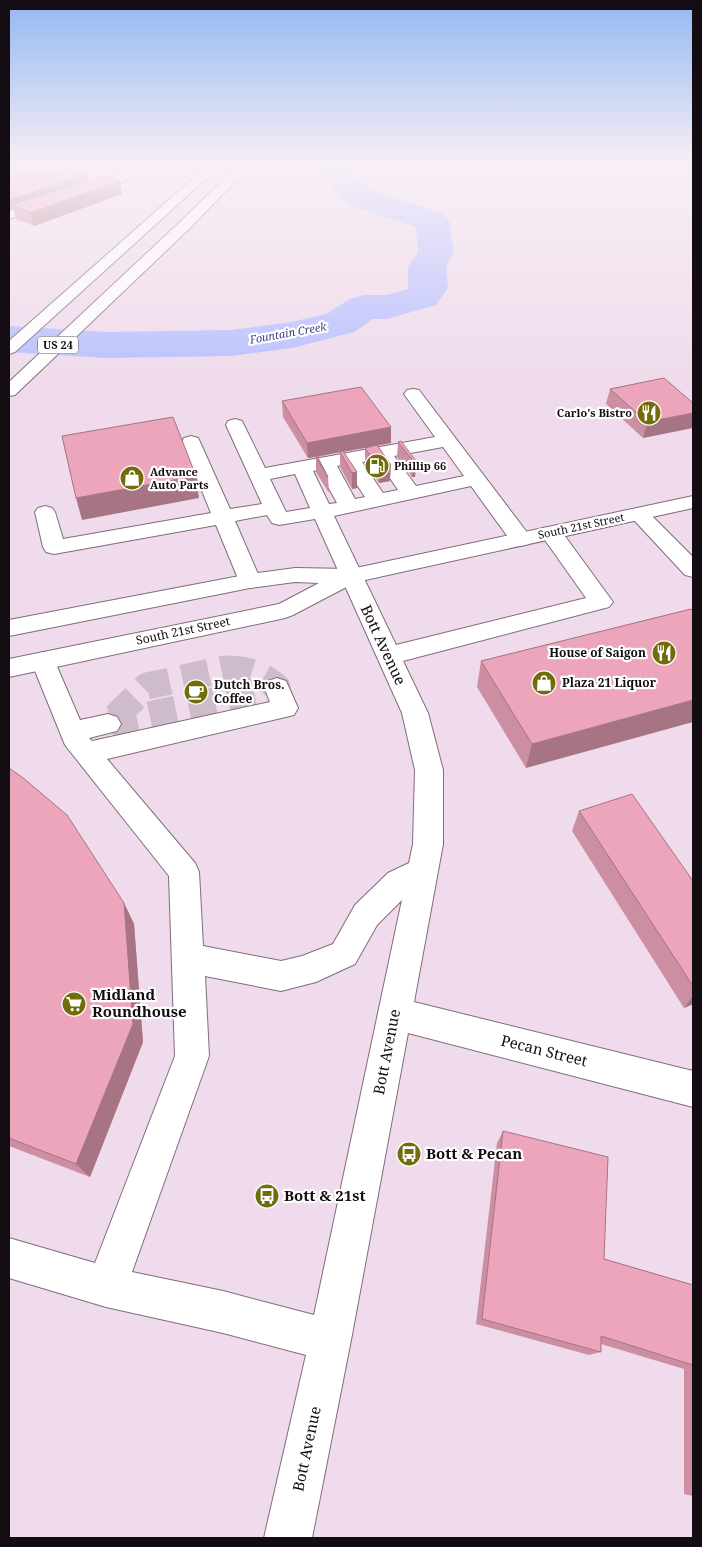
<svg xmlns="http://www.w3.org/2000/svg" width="702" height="1547" font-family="'Noto Serif',serif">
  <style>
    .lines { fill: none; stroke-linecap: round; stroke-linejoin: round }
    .river { fill: #b7bffe; fill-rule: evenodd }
    .minor-tunnel { stroke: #cebcca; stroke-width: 27; stroke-dasharray: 27 13; stroke-linecap: butt }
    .minor-casing { stroke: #7f6d7c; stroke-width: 2 }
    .major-casing { stroke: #7f6d7c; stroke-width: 2 }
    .highway-casing { stroke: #7f6d7c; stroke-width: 2 }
    .minor { fill: #fff; fill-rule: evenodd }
    .major { fill: #fff; fill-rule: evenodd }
    .highway { fill: #fff; fill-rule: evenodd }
    .wall { fill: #cc8ea1 }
    .shaded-wall { fill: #a67483 }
    .building { fill: #eda5bb; stroke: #a67483 }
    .labels { text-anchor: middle; stroke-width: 4.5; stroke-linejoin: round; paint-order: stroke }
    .far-water-label { font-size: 11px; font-style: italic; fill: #3c3e87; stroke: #fff }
    .shield { fill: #fff; stroke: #5a5559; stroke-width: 1 }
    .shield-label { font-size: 11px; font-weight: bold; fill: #130c12 }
    .far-poi-label { font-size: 11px; font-weight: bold; fill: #130c12; stroke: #fff; text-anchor: start }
    .far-street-label { font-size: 11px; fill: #130c12; stroke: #fff }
    .street-label { font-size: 12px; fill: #130c12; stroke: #fff }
    .poi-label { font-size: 12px; font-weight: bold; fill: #130c12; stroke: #fff; text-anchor: start }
    .near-street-label { font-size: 15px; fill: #130c12; stroke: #fff }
    .near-poi-label { font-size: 15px; font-weight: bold; fill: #130c12; stroke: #fff; text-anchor: start }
  </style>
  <rect width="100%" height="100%" fill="#efdbeb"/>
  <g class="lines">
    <path class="river" d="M324 167H354L351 172 375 192 444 214 449 221 454 252 446 267 448 288 436 305 387 319H373L354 332 292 348 231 356 106 358 9 352V326L106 332 231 330 292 322 326 314 350 299 364 295H387L408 289V267L418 252 416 227 351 206 320 174Z"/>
    <path class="minor-tunnel" d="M225 669C246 669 261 673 277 687L108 724 147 686Z"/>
    <defs>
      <g id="minor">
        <path d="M130 171 134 172 136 175 134 178 9 219V211Z"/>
        <path d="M413 389 419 390 532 539 529 544 521 546 513 544 471 486 334 516 396 645 586 598 540 533 543 528 551 527 559 528 613 602 609 607 403 661 428 713 443 770V844L414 1002 693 1071V1107L408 1033 351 1340 312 1538H264L306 1355 223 1333 106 1307 9 1278V1238L95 1263 175 1056 169 876 65 745 31 661 34 655 43 652 52 655 80 720 108 714 117 717 121 724 117 731 89 738 92 741 270 702 264 687 268 681 277 678 286 681 298 708 294 715 107 759 195 863 199 872 203 946 281 961 302 956 333 944 355 905 388 873 409 863 413 844 415 770 402 713 315 519 279 525 272 523 267 515 235 521 261 581 258 586 250 588 242 586 239 581 216 525 54 554 46 552 43 547 35 512 38 508 45 506 52 508 55 512 63 539 211 513 182 442 184 438 191 436 198 438 200 442 230 509 262 504 226 425 228 421 235 419 242 421 265 468 435 437 404 394 407 390ZM443 447 464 476 416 486 394 456ZM377 459 398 490 383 493 362 462ZM344 465 365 497 355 499 337 466ZM319 470 337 503 329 504 313 471ZM295 474 310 508 286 512 270 479ZM402 900 314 1315 223 1291 132 1272 209 1056 205 976 281 991 316 982 355 964 377 925Z"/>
        <path d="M639 508 646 510 693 557V577L685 575 632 518 629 514 632 510Z"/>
      </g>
      <path id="major" d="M693 496V508L356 582 293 615 285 618 9 677V659L279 604 319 583 295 582 250 588 9 636V620L250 574 295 568 351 569Z"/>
      <g id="highway">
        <path d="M206 167H219L15 352 9 354V341Z"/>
        <path d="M236 167H249L190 228 15 395 9 396V382L180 222Z"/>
      </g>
    </defs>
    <use href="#minor" class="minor-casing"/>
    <use href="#major" class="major-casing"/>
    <use href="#highway" class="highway-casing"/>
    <use href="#minor" class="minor"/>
    <use href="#major" class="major"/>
    <use href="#highway" class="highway"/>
  </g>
  <g class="wall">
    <path d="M9 167 69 169 88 181 122 194 34 226 16 219 13 208 9 209Z"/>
    <path d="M664 378 643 438 606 404 610 389Z"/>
    <path d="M282 401 391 443 377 446 390 481 379 483 365 463V448L343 452 357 472V488L352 489 340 467V452L318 457 328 477 329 493 316 472V457L308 458 283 417Z"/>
    <path d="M398 442 416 461 415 477H412L397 457Z"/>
    <path d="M691 609 526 768 477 687 481 661Z"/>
    <path d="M9 768 124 903 134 924 143 1042 90 1177 9 1146Z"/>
    <path d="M579 811 693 881V1004L684 1008 572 831Z"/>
    <path d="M503 1131 604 1259 693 1285V1496L684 1494V1369L601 1344V1352L589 1355 476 1324 497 1143Z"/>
  </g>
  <g class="shaded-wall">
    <path d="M57 167H77L58 172Z"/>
    <path d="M87 175 88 183 12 205 13 208 9 209V200Z"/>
    <path d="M120 181 122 194 34 226 30 213Z"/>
    <path d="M693 413V428L643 438 647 422Z"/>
    <path d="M391 427V443L308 458 307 443Z"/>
    <path d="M413 461H416L415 477H412Z"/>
    <path d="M391 465 390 481 379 483V468Z"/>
    <path d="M357 472V488L352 489V473Z"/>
    <path d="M196 476 199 498 82 520 76 498Z"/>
    <path d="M693 700V722L526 768 532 744Z"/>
    <path d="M124 903 134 924 143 1042 90 1177 76 1164Z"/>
    <path d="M693 996V1004L684 1008Z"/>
  </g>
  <g class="building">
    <path d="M9 167H63L87 175 9 200Z"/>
    <path d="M104 176 120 181 30 213 12 205Z"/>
    <path d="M664 378 693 403V413L647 422 610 389Z"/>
    <path d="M361 387 391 427 307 443 282 401Z"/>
    <path d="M173 417 196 476 76 498 62 436Z"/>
    <path d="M401 441 416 461H413L398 442Z"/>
    <path d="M377 445 391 465 379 468 365 448Z"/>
    <path d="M343 451 357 472 352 473 340 452Z"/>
    <path d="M317 456 328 477 316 457Z"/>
    <path d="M691 609 693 612V700L532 744 481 661Z"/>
    <path d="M9 768 22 777 67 815 124 903 133 1024 76 1164 9 1138Z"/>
    <path d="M632 794 693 881V986L579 811Z"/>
    <path d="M503 1131 608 1157 604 1259 693 1285V1365L601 1336V1352L482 1319Z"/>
  </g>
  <linearGradient id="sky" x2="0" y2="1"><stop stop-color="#94b8f1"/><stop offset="0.43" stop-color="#f8eff6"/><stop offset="1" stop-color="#f8eff6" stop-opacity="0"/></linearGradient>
  <rect width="702" height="384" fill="url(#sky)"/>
  <defs>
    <symbol id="restaurant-disc" viewBox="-11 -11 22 22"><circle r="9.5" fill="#716d0b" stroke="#fff"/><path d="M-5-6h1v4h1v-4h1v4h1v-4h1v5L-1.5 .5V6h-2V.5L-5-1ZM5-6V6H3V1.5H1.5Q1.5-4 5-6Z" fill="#fff"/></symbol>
    <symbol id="fuel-disc" viewBox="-11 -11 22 22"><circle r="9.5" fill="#716d0b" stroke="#fff"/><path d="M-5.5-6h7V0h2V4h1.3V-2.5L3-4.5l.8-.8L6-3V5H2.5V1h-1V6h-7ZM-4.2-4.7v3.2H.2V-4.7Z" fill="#fff"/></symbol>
    <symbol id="shop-disc" viewBox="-11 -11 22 22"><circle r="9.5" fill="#716d0b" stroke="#fff"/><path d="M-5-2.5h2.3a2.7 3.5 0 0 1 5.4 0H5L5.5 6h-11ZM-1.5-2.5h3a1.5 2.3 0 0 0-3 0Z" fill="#fff"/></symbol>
    <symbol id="cafe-disc" viewBox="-11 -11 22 22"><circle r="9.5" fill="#716d0b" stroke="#fff"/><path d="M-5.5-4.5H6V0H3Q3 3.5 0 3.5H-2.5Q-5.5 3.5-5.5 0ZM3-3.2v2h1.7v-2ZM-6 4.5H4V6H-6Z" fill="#fff"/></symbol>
    <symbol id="supermarket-disc" viewBox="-11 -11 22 22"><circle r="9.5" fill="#716d0b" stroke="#fff"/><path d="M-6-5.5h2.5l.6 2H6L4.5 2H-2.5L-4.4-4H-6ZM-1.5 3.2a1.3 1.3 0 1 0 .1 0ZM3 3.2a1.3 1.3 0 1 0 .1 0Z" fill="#fff"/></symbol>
    <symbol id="bus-disc" viewBox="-11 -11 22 22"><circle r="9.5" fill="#716d0b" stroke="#fff"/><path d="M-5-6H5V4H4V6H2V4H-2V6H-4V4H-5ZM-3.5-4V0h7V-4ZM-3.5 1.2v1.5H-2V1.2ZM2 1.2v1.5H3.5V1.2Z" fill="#fff"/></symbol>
  </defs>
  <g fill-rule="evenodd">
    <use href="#restaurant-disc" x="635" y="399" width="28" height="28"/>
    <use href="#fuel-disc" x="363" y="452" width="28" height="28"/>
    <use href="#shop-disc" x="118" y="464" width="28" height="28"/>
    <use href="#restaurant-disc" x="650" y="639" width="28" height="28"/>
    <use href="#shop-disc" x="530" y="669" width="28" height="28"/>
    <use href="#cafe-disc" x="182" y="678" width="28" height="28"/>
    <use href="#supermarket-disc" x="60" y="990" width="28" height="28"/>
    <use href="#bus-disc" x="395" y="1140" width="28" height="28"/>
    <use href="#bus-disc" x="253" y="1182" width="28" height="28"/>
  </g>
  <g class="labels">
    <g class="far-water-label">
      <text transform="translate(288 333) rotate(-10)" y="4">Fountain Creek</text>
    </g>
    <rect class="shield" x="38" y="336.5" width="40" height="17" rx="4"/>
    <g class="shield-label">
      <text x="58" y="349">US 24</text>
    </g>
    <g class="far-poi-label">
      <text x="632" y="417" text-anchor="end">Carlo's Bistro</text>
      <text x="394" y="470">Phillip 66</text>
      <text x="150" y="476">Advance<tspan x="150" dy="13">Auto Parts</tspan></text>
    </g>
    <g class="far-street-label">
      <text transform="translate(581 526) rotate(-12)" y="4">South 21st Street</text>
    </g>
    <g class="street-label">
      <text transform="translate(183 631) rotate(-12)" y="4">South 21st Street</text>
    </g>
    <g class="poi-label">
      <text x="646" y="657" text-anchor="end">House of Saigon</text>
      <text x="562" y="687">Plaza 21 Liquor</text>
      <text x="214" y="689">Dutch Bros.<tspan x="214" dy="14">Coffee</tspan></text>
    </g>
    <g class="near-street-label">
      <text transform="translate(383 645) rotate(65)" y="5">Bott Avenue</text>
      <text transform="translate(544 1051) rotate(14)" y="5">Pecan Street</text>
      <text transform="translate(387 1052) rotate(-79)" y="5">Bott Avenue</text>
      <text transform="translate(307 1449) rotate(-78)" y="5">Bott Avenue</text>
    </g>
    <g class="near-poi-label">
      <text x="92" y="1000">Midland<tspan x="92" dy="17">Roundhouse</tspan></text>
      <text x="426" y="1159">Bott &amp; Pecan</text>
      <text x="284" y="1201">Bott &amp; 21st</text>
    </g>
  </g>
  <rect width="702" height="1547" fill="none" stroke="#130c12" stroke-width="20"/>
</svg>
